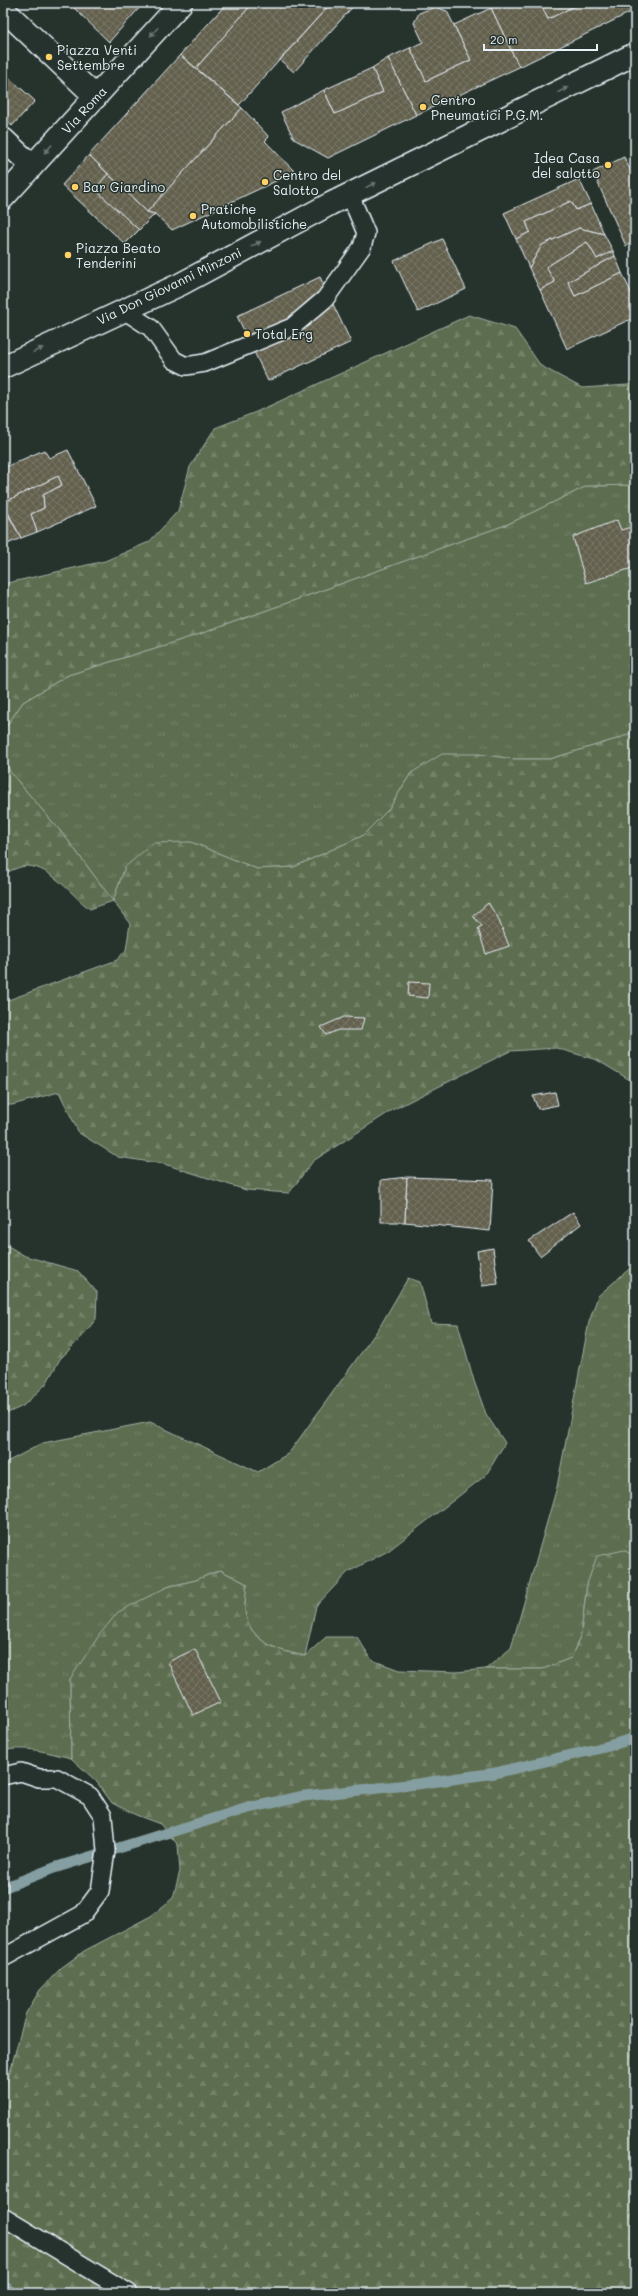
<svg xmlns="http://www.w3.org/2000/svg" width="638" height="2296" font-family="Mali,sans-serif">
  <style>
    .grass { fill: url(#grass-tufts); stroke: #a2afa4 }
    .forest { fill: url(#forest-firs); stroke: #a2afa4 }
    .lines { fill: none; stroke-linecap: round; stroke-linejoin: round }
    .stream { stroke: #859ea1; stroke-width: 11 }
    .building { fill: url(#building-cross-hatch); stroke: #e8f1f8 }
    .lane-casing { stroke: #e8f1f8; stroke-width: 20 }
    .street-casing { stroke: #e8f1f8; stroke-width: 25 }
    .secondary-casing { stroke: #e8f1f8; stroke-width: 25 }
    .lane { stroke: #26332d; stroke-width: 17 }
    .street { stroke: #26332d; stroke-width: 22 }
    .secondary { stroke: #26332d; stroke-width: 22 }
    .oneway { fill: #6a7674 }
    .poi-dot { fill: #ffd166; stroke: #26332d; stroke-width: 1.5 }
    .labels { text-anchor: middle; stroke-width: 3; stroke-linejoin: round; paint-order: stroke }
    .poi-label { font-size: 13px; fill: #e8f1f8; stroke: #26332d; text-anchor: start }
    .street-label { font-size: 13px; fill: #e8f1f8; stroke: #26332d }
  </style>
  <defs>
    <pattern id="grass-tufts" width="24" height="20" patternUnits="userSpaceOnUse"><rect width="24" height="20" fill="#5d6d4f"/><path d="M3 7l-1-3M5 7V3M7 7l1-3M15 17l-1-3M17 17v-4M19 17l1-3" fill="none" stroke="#748269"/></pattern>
    <pattern id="forest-firs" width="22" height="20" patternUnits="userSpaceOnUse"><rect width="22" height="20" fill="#5d6d4f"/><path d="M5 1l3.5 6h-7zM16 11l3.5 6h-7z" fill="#748269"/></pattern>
    <pattern id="building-cross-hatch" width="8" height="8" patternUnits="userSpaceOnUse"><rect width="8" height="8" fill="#63604d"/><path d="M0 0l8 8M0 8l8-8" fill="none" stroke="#797767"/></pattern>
  </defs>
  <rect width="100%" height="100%" fill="#26332d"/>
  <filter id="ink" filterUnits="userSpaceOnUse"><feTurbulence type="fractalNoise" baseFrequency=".025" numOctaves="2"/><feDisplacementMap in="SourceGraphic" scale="8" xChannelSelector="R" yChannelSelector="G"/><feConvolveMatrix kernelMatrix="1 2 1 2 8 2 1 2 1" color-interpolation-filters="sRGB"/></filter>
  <g filter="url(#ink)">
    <g class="grass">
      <path d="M635 485V731L620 738 550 759H514L478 754 411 773 389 809 362 836 294 867 257 869 191 842 125 867 113 901 67 839 10 772 3 756V731L23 702 68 675 200 634 508 524 587 486Z"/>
      <path d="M635 1264V1557L624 1550 587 1584 581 1634 571 1658 543 1669H486L511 1648 557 1487 589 1322 598 1296Z"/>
      <path d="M408 1278 420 1282 431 1323 458 1324 474 1381 486 1414 505 1443 486 1475 388 1551 348 1572 316 1606 305 1656C279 1651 250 1643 245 1612 244 1604 246 1593 247 1584L220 1570 196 1580 167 1587 70 1679 71 1758C49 1753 25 1745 3 1751V1464L43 1443 150 1422 258 1472 289 1453 379 1328Z"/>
    </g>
    <g class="forest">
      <path d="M469 315 515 329 541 366 582 388 628 385 635 382V485L587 486 508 524 200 634 68 675 23 702 3 731V584L105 561 149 542 178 511 190 467 215 428 256 412Z"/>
      <path d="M635 731V1083L597 1060 556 1048 510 1051 394 1109 313 1161 289 1193 246 1190 164 1164 118 1157 79 1133 59 1092 12 1105H3V1002L117 960 126 950 130 924 113 901 90 909C71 895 52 867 27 866 20 866 10 871 3 874V756L10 772 67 839 113 901 125 867 153 843 191 842 257 869 294 867 362 836 389 809 411 773 442 754H478L514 759H550L620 738Z"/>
      <path d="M3 1243 25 1256 78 1271 97 1292 96 1319 79 1340 60 1359 46 1384 23 1406 3 1415Z"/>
      <path d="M624 1550 635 1557V2293H3V2097L26 2013 40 1990 61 1968 84 1951 151 1916 173 1898 180 1871 178 1845 160 1824 136 1815 112 1803 96 1781 71 1758 70 1679 100 1634 118 1612 167 1587 196 1580 220 1570 247 1584C246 1593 244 1604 245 1612 250 1643 279 1651 305 1656L326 1637H357L372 1660 399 1670 456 1672 486 1669H543L571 1658 581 1634 587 1584 597 1556Z"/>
    </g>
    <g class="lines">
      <g class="stream">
        <path d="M3 1888 54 1868 248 1808 304 1796 417 1784 495 1773 605 1747 635 1738"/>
        <path d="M3 2285 13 2293"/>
      </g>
    </g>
    <g class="building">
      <path d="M69 3H137L141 6 109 42Z"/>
      <path d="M227 3H253L196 68 180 55Z"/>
      <path d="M253 3H331L239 105 196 68Z"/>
      <path d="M331 3H356L294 72 280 60Z"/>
      <path d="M501 3H540L548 19 581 3H635V10L519 67 491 8Z"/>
      <path d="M540 3H581L548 19Z"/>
      <path d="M435 7 447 11 471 60 426 81 410 48 423 42 414 23 419 13Z"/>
      <path d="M491 8 519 67 416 115 388 58 410 48 426 81 471 60 454 25Z"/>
      <path d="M180 55 242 108 147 212 89 155Z"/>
      <path d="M388 58 416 115 328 158 294 139 281 112 324 90 335 114 383 92 372 68Z"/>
      <path d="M372 68 383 92 335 114 324 90Z"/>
      <path d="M3 72 35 101 12 126 3 118Z"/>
      <path d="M242 108 269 137 265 141 295 172 172 230 155 214 147 212Z"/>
      <path d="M89 155 108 174 95 189 139 230 125 244 62 185Z"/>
      <path d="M624 157 635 180V242L626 246 593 172Z"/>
      <path d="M108 174 147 212 155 214 139 230 95 189Z"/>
      <path d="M579 179 591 204 576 210 571 201 526 222 530 232 516 239 504 213Z"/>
      <path d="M571 201 576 210 591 204 604 234 579 228 542 245 529 268 516 239 530 232 526 222Z"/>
      <path d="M579 228 604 234 613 251 597 259 587 242 546 267 555 282 540 290 529 268 542 245Z"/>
      <path d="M442 239 466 289 418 312 394 261Z"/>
      <path d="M587 242 597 259 613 251 615 256 568 282 575 296 622 273 635 301V317L567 349 540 290 555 282 546 267Z"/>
      <path d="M615 256 622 273 575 296 568 282Z"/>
      <path d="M320 277 351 342 268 381 237 316Z"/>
      <path d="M44 450 49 458 68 450 96 506 37 532 31 514 44 508 43 495 62 485 58 476 3 503V479L5 478 3 468Z"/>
      <path d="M58 476 62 485 43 495 44 508 31 514 37 532 21 538 3 503Z"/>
      <path d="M3 505 21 538 3 546Z"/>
      <path d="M617 520 621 530 635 526V567L586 583 573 537Z"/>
      <path d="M488 903 498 918 509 946 486 954 478 928 482 926 473 916Z"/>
      <path d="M409 982 429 983 428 998 408 996Z"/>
      <path d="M344 1017 364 1018 361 1030H338L326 1035 321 1027Z"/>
      <path d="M555 1092 558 1105 538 1109 533 1096Z"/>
      <path d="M407 1177 405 1222H381V1180Z"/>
      <path d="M407 1177 493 1180 490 1231 405 1222Z"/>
      <path d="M573 1212 581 1224 540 1256 529 1241Z"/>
      <path d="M493 1248 498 1284 482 1286 477 1251Z"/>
      <path d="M195 1649 221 1702 193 1715 168 1662Z"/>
    </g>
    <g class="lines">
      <defs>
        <g id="lane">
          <path d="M122 309 151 328 174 360 186 366 205 363 292 327 325 299 362 247 366 233 350 195"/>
          <path d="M3 1776 21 1772 39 1778H57L90 1796 103 1816 106 1851 100 1891 83 1914 3 1958"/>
          <path d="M3 2217 129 2293"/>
        </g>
        <g id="street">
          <path d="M3 9 96 97"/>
          <path d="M3 139 32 166"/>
          <path d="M3 198 181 3"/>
        </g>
        <path id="secondary" d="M3 367 181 284 330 204 635 54"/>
      </defs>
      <use href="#lane" class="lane-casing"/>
      <use href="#street" class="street-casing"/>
      <use href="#secondary" class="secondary-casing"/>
      <use href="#lane" class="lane"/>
      <use href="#street" class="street"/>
      <use href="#secondary" class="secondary"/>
    </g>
    <defs><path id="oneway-solid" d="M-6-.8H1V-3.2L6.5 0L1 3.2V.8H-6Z"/></defs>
    <g class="oneway">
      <use href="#oneway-solid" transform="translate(154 32) rotate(132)"/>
      <use href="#oneway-solid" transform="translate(563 90) rotate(-27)"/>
      <use href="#oneway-solid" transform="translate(48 149) rotate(133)"/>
      <use href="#oneway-solid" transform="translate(371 185) rotate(-26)"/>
      <use href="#oneway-solid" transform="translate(256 244) rotate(-28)"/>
      <use href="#oneway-solid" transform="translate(38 350) rotate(-26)"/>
    </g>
  </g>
  <g class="poi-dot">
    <circle cx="49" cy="57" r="4"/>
    <circle cx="423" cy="107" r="4"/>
    <circle cx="608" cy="165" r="4"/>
    <circle cx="265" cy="182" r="4"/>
    <circle cx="75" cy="187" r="4"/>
    <circle cx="193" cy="216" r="4"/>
    <circle cx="68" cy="255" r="4"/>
    <circle cx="247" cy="334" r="4"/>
  </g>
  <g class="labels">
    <g class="poi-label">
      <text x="57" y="55">Piazza Venti<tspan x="57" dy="15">Settembre</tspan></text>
      <text x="431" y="105">Centro<tspan x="431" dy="15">Pneumatici P.G.M.</tspan></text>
      <text x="600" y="163" text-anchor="end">Idea Casa<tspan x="600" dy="15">del salotto</tspan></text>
      <text x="273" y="180">Centro del<tspan x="273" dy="15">Salotto</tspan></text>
      <text x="83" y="192">Bar Giardino</text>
      <text x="201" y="214">Pratiche<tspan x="201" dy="15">Automobilistiche</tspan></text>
      <text x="76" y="253">Piazza Beato<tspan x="76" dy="15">Tenderini</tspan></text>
      <text x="255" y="339">Total Erg</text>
    </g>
    <g class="street-label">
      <text transform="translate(84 110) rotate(-47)" y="5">Via Roma</text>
      <text transform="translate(169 286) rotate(-26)" y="5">Via Don Giovanni Minzoni</text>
    </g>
  </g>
  <rect width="638" height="2296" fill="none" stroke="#26332d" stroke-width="16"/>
  <rect x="8" y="8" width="622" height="2280" fill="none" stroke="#e8f1f8" stroke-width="1.5" filter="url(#ink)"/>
  <path d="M484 44v6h113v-6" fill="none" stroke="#e8f1f8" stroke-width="2"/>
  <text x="490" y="44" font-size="12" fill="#e8f1f8" stroke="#26332d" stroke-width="3" paint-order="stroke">20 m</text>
</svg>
